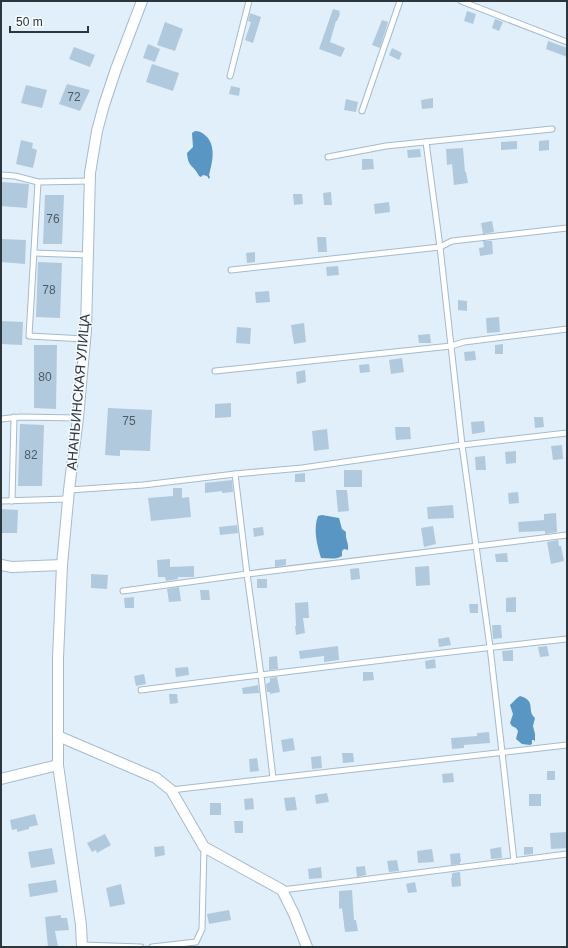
<svg xmlns="http://www.w3.org/2000/svg" width="568" height="948" font-family="Helvetica,sans-serif">
  <style>
    .water { fill: #5996c3 }
    .building { fill: #b1c9dc }
    .lines { fill: none; stroke-linecap: round; stroke-linejoin: round }
    .service-casing { stroke: #a4bbce; stroke-width: 7 }
    .minor-casing { stroke: #a4bbce; stroke-width: 12 }
    .service { stroke: #fff; stroke-width: 5 }
    .minor { stroke: #fff; stroke-width: 10 }
    .labels { text-anchor: middle; stroke-width: 3; stroke-linejoin: round; paint-order: stroke }
    .number-label { font-size: 12px; fill: #4d5b65 }
    .street-label { font-size: 14px; fill: #2c363d; stroke: #f6fbff }
  </style>
  <rect width="100%" height="100%" fill="#e1effb"/>
  <g class="water">
    <path d="M195 131C201 131 204 134 208 138 216 149 212 163 209 175L210 177 209 179 207 176 203 175 201 177 199 176C194 165 188 168 187 153L193 147 192 133Z"/>
    <path d="M322 515 339 518 342 529 346 532C345 539 349 543 348 550L344 549 342 551V556C336 560 328 558 321 558 317 545 313 529 318 516Z"/>
    <path d="M520 696C537 701 526 710 535 718L533 726 535 734V742L534 740H532V744L530 745 522 744 516 739 518 731 516 728 512 726 510 723 513 714 510 705 517 698Z"/>
  </g>
  <g class="building">
    <path d="M333 9 340 11 339 13 340 14 337 21H336L330 42 345 48 341 57 319 49Z"/>
    <path d="M467 11 476 14 473 24 464 21Z"/>
    <path d="M250 13 261 17 253 43 245 40 251 22 248 21Z"/>
    <path d="M495 19 503 22 499 31 492 28Z"/>
    <path d="M382 20 388 22 380 48 372 45Z"/>
    <path d="M165 22 183 29 175 51 157 45Z"/>
    <path d="M548 41 567 48V57L546 49Z"/>
    <path d="M148 44 160 49 155 62 143 58Z"/>
    <path d="M74 47 95 55 90 67 69 59Z"/>
    <path d="M392 48 402 53 399 60 389 55Z"/>
    <path d="M152 64 179 73 173 91 146 82Z"/>
    <path d="M67 84 90 90 80 111 59 104Z"/>
    <path d="M26 85 47 90 42 108 21 103Z"/>
    <path d="M231 86 240 88 239 96 229 94Z"/>
    <path d="M433 98V108L422 109 421 100Z"/>
    <path d="M346 99 358 102 356 112 344 110Z"/>
    <path d="M21 140 33 143 32 148 37 150 33 168 16 164Z"/>
    <path d="M549 140V150L539 151V141Z"/>
    <path d="M517 141V149L501 150V142Z"/>
    <path d="M463 148 465 172H466L468 183 454 185 452 164 447 165 446 149Z"/>
    <path d="M420 149 421 157 408 158 407 150Z"/>
    <path d="M362 159H373L374 169 362 170Z"/>
    <path d="M1 182 29 184 27 208 1 206Z"/>
    <path d="M331 192 332 205H324L323 193Z"/>
    <path d="M293 194H302L303 204 294 205Z"/>
    <path d="M45 195H64L62 244H43Z"/>
    <path d="M389 202 390 212 375 214 374 204Z"/>
    <path d="M492 221 494 232 483 234 481 223Z"/>
    <path d="M317 237H326L327 252H318Z"/>
    <path d="M1 239 26 240 25 264 1 262Z"/>
    <path d="M483 241H492L493 254 480 256 479 248 484 247Z"/>
    <path d="M255 252V262L247 263 246 253Z"/>
    <path d="M38 262 62 263 60 318 36 317Z"/>
    <path d="M338 266 339 275 327 276 326 267Z"/>
    <path d="M269 291 270 302 256 303 255 292Z"/>
    <path d="M458 300 467 301V311L458 310Z"/>
    <path d="M499 317 500 332 487 333 486 318Z"/>
    <path d="M1 321 23 322 22 345 1 344Z"/>
    <path d="M304 323 306 342 294 344 291 325Z"/>
    <path d="M237 327 251 328 250 344 236 343Z"/>
    <path d="M430 334 431 343H419L418 335Z"/>
    <path d="M503 344V354H495V345Z"/>
    <path d="M34 345H57L56 409 34 408Z"/>
    <path d="M475 351 476 360 465 361 464 352Z"/>
    <path d="M402 358 404 372 391 374 389 360Z"/>
    <path d="M369 364 370 372 360 373 359 365Z"/>
    <path d="M305 370 306 382 297 384 296 372Z"/>
    <path d="M231 403V417L215 418V404Z"/>
    <path d="M108 408 152 410 150 451 120 450V456L105 455Z"/>
    <path d="M534 417H543L544 427 535 428Z"/>
    <path d="M484 421 485 432 472 434 471 422Z"/>
    <path d="M20 424 44 425 42 486H18Z"/>
    <path d="M395 427H410L411 439 396 440Z"/>
    <path d="M327 429 329 449 314 451 312 431Z"/>
    <path d="M562 445 563 459 553 460 551 446Z"/>
    <path d="M516 451V463L506 464 505 452Z"/>
    <path d="M485 456 486 470H476L475 457Z"/>
    <rect x="344" y="470" width="18" height="17"/>
    <path d="M305 473V482H295V474Z"/>
    <path d="M232 480 233 492 222 493V491L205 493V483Z"/>
    <path d="M173 488H182V498L189 497 191 517 151 521 148 498 173 496Z"/>
    <path d="M336 490H347L349 511 338 512Z"/>
    <path d="M518 492 519 503 509 504 508 493Z"/>
    <path d="M453 505 454 518 428 519 427 507Z"/>
    <path d="M1 509 18 510 17 533H1Z"/>
    <path d="M556 513 557 532 545 534V531L519 532 518 522 544 520V514Z"/>
    <path d="M237 525 238 533 220 535 219 527Z"/>
    <path d="M433 526 436 544 424 547 421 528Z"/>
    <path d="M263 527 264 535 254 537 253 528Z"/>
    <path d="M558 540 559 546H561L564 561 551 564 547 542Z"/>
    <path d="M507 553 508 562H496L495 554Z"/>
    <path d="M170 559V567L194 566V577H178V579L166 581 165 577H158L157 560Z"/>
    <path d="M286 559V565L275 567V560Z"/>
    <path d="M429 566 430 585 416 586 415 567Z"/>
    <path d="M359 568 360 579 351 580 350 569Z"/>
    <path d="M91 574 108 575 107 589 91 588Z"/>
    <rect x="257" y="579" width="10" height="9"/>
    <path d="M179 587 181 601 169 602 167 589Z"/>
    <path d="M200 590H209L210 600H201Z"/>
    <path d="M134 597V608H125L124 598Z"/>
    <path d="M516 597V612H506V598Z"/>
    <path d="M308 602 309 618H303L305 633 296 635 295 626H296L295 603Z"/>
    <path d="M469 604H478V613H470Z"/>
    <path d="M492 625H501L502 638 493 639Z"/>
    <path d="M449 637 451 645 439 647 438 639Z"/>
    <path d="M338 646 339 660 324 662V656L300 659 299 651Z"/>
    <path d="M547 646 549 656 540 657 538 647Z"/>
    <path d="M513 650V661H503L502 651Z"/>
    <path d="M277 656 278 669 269 670V657Z"/>
    <path d="M435 659 436 668 426 669 425 661Z"/>
    <path d="M188 667 189 675 176 677 175 668Z"/>
    <path d="M363 672H373L374 680 363 681Z"/>
    <path d="M144 674 146 684 136 686 134 676Z"/>
    <path d="M277 677 280 692 270 694V692H267L266 684 270 682V678Z"/>
    <path d="M258 685 259 693 243 694 242 688Z"/>
    <path d="M169 694H177L178 703 170 704Z"/>
    <path d="M489 732 490 743 464 745V748L452 749 451 738 477 736V733Z"/>
    <path d="M293 738 295 750 283 752 281 740Z"/>
    <path d="M342 753H353L354 762 343 763Z"/>
    <path d="M321 756 322 768 312 769 311 757Z"/>
    <path d="M257 758 259 771 250 772 249 759Z"/>
    <rect x="547" y="771" width="8" height="9"/>
    <path d="M453 773 454 782 443 783 442 774Z"/>
    <path d="M327 793 329 802 316 804 315 795Z"/>
    <rect x="529" y="794" width="12" height="12"/>
    <path d="M295 797 297 810 286 811 284 798Z"/>
    <path d="M253 798 254 809 245 810 244 799Z"/>
    <rect x="210" y="803" width="11" height="12"/>
    <path d="M35 814 38 825 29 827V829L17 832V829L12 830 10 820Z"/>
    <path d="M234 821H243V833H235Z"/>
    <path d="M567 832V848L551 849 550 833Z"/>
    <path d="M105 834 111 845 97 853 96 850 92 852 87 843Z"/>
    <path d="M164 846 165 855 155 857 154 847Z"/>
    <path d="M501 847 502 858 491 859 490 849Z"/>
    <path d="M524 847H533V854L524 855Z"/>
    <path d="M52 848 55 864 31 868 28 852Z"/>
    <path d="M432 849 434 862 418 863 417 851Z"/>
    <path d="M460 853 461 862H460V864L451 865 450 854Z"/>
    <path d="M397 860 399 871 389 872 387 861Z"/>
    <path d="M365 866 366 875 357 877 356 867Z"/>
    <path d="M321 867 322 878 309 879 308 869Z"/>
    <path d="M460 872 461 886 452 887 451 878H452V873Z"/>
    <path d="M56 880 58 892 30 897 28 884Z"/>
    <path d="M415 882 417 892 408 893 406 884Z"/>
    <path d="M121 884 125 904 110 907 106 888Z"/>
    <path d="M352 890 354 920H356L358 931 345 932 342 908 339 909V891Z"/>
    <path d="M229 910 231 920 209 924 207 914Z"/>
    <path d="M61 915V918H67L69 930 55 931 58 947H48L45 917Z"/>
  </g>
  <g class="lines">
    <defs>
      <g id="service">
        <path d="M461 1 567 42"/>
        <path d="M230 76 249 1"/>
        <path d="M362 111 400 1"/>
        <path d="M426 142 440 247 462 445 490 647 502 752 514 861"/>
        <path d="M328 157 386 146 552 129"/>
        <path d="M1 175 15 176 38 182 90 181"/>
        <path d="M38 182 29 336 85 339"/>
        <path d="M34 253 88 255"/>
        <path d="M231 270 440 247 452 241 567 228"/>
        <path d="M215 371 451 346 464 342 567 329"/>
        <path d="M1 419 20 417 78 418"/>
        <path d="M235 474 247 574 261 675 273 778"/>
        <path d="M69 490 143 485 235 474 302 468 462 445 567 433"/>
        <path d="M1 501 68 499"/>
        <path d="M12 501 14 417"/>
        <path d="M123 591 247 574 567 535"/>
        <path d="M141 690C283 672 425 654 567 639"/>
        <path d="M171 790 567 745"/>
        <path d="M282 890 567 854"/>
        <path d="M82 945 141 947"/>
        <path d="M152 947 196 942 202 929 204 847"/>
      </g>
      <g id="minor">
        <path d="M1 565 12 567 62 565"/>
        <path d="M58 736 156 778 171 790 204 847 282 890 294 914 307 947"/>
        <path d="M1 779 58 765"/>
        <path d="M82 947 81 925 58 765V658L62 565 69 490 78 418 86 330 90 173 97 131 104 105 116 69 142 1"/>
      </g>
    </defs>
    <use href="#service" class="service-casing"/>
    <use href="#minor" class="minor-casing"/>
    <use href="#service" class="service"/>
    <use href="#minor" class="minor"/>
  </g>
  <g class="labels">
    <g class="number-label">
      <text x="74" y="101">72</text>
      <text x="53" y="223">76</text>
      <text x="49" y="294">78</text>
      <text x="45" y="381">80</text>
      <text x="129" y="425">75</text>
      <text x="31" y="459">82</text>
    </g>
    <g class="street-label">
      <text transform="translate(78 392) rotate(-85)" y="5">АНАНЬИНСКАЯ УЛИЦА</text>
    </g>
  </g>
  <rect width="568" height="948" fill="none" stroke="#2c363d" stroke-width="4"/>
  <path d="M10 26v6h78v-6" fill="none" stroke="#2c363d" stroke-width="2"/>
  <text x="16" y="26" font-size="12" fill="#2c363d" stroke="#f6fbff" stroke-width="3" paint-order="stroke">50 m</text>
</svg>
